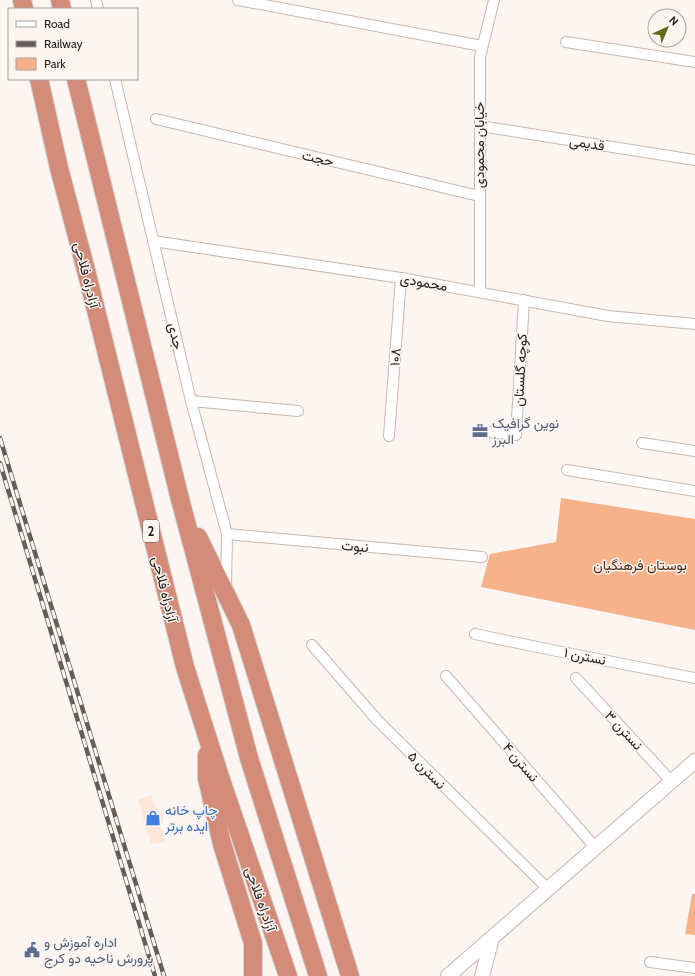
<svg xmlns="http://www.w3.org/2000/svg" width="695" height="976" font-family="Cabin,Vazirmatn,sans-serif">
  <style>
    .built { fill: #ffe6d8 }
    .green { fill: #f7b28a }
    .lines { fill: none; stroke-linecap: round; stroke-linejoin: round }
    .street-casing { stroke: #c8b7ae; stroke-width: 12 }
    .secondary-casing { stroke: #c8b7ae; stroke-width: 16 }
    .highway-casing { stroke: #d4d3d2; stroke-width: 20 }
    .street { stroke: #fff; stroke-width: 10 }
    .secondary { stroke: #fff; stroke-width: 14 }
    .highway { stroke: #d48c7a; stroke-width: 18 }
    .rail-casing { stroke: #645d5a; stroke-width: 4.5 }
    .rail { stroke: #fcf5f1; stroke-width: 3; stroke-dasharray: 9; stroke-linecap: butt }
    .labels { text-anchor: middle; stroke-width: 3; stroke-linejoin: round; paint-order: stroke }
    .shield { fill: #fcf5f1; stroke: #67615d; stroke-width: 1 }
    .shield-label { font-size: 13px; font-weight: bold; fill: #27211e }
    .street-label { font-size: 14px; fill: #27211e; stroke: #fcf5f1 }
    .service-label { font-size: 14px; fill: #4e5e75; stroke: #fcf5f1; text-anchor: start }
    .park-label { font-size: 14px; fill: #4a2813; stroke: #fcf5f1 }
    .shop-label { font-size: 14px; fill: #366cbe; stroke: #fcf5f1; text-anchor: start }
  </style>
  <rect width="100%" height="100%" fill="#fcf5f1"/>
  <path class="built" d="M151 795 155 807 161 812 164 818 161 826 165 842 151 844 138 800Z"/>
  <g class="green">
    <path d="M561 498 695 519V630L481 587 490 554 556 542Z"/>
    <path d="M692 894H695V935L685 934Z"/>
  </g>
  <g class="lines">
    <defs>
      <g id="street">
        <path d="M96 0 98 9"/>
        <path d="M238 0 482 46"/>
        <path d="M566 42 695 62"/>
        <path d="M115 79 191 401 227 534 226 587"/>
        <path d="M156 119 479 196"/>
        <path d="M480 126 695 160"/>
        <path d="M153 241 401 278 608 316 695 324"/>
        <path d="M480 292V57L494 0"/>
        <path d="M191 401 298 411"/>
        <path d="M488 432 516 435 524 300"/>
        <path d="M389 436 401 278"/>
        <path d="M642 443 695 451"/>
        <path d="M567 470 695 491"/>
        <path d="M227 534 482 557"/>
        <path d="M475 634 552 650 695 678"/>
        <path d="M312 645 378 721 548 889"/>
        <path d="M446 676 595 847"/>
        <path d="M576 678 671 781"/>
        <path d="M650 962 695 968"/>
      </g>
      <g id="secondary">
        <path d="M448 976 695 761"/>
        <path d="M482 976 492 938"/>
      </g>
      <g id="highway">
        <path d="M22 0 24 9"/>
        <path d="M60 0 62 9"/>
        <path d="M39 79 59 168 87 274 185 667 221 780 288 976"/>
        <path d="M76 79 180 499 249 758 318 976"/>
        <path d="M198 537 241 625 350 976"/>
        <path d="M207 755V778L222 844 253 943V976"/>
      </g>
    </defs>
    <use href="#street" class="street-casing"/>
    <use href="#secondary" class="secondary-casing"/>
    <use href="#highway" class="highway-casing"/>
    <use href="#street" class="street"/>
    <use href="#secondary" class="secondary"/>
    <use href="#highway" class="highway"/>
    <defs>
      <g id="rail">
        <path d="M0 438 164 976"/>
        <path d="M0 463 155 976"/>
      </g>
    </defs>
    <use href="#rail" class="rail-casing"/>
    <use href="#rail" class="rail"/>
  </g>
  <defs>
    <symbol id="office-bare" viewBox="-9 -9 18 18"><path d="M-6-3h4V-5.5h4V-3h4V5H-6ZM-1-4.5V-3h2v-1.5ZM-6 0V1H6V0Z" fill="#5c6f8a" stroke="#fcf5f1" stroke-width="2.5" paint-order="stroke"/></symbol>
    <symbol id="shop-bare" viewBox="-9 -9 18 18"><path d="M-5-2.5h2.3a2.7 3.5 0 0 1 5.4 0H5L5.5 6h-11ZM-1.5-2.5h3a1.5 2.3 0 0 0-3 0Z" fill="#3f7fe0" stroke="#fcf5f1" stroke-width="2.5" paint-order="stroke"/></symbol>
    <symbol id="civic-bare" viewBox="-9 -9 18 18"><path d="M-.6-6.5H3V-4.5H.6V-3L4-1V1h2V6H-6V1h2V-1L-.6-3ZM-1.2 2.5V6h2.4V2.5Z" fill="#5c6f8a" stroke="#fcf5f1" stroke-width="2.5" paint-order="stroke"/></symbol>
  </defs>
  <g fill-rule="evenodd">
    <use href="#office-bare" x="469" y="420" width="22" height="22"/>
    <use href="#shop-bare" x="142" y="807" width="22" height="22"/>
    <use href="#civic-bare" x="21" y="939" width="22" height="22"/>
  </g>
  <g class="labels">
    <rect class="shield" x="143" y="520" width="16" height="22" rx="3"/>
    <g class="shield-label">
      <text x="151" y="536">2</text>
    </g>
    <g class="street-label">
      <text transform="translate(587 143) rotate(9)" y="5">قدیمی</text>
      <text transform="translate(479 145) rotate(-90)" y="5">خیابان محمودی</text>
      <text transform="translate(318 158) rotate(13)" y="5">حجت</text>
      <text transform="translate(87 275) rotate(76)" y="5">آزادراه فلاحی</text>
      <text transform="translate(424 282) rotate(10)" y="5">محمودی</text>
      <text transform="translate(176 336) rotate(77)" y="5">جدی</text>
      <text transform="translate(395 357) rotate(-85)" y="5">۱۰۸</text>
      <text transform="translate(520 370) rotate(-87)" y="5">کوچه گلستان</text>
      <text transform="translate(355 546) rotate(5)" y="5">نبوت</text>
      <text transform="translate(165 589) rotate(76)" y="5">آزادراه فلاحی</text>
      <text transform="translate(585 656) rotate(11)" y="5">نسترن ۱</text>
      <text transform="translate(624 730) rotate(47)" y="5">نسترن ۳</text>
      <text transform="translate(521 762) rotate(49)" y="5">نسترن ۴</text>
      <text transform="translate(427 770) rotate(45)" y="5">نسترن ۵</text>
      <text transform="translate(261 899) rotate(71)" y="5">آزادراه فلاحی</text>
    </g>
    <g class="service-label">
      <text x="492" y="428">نوین گرافیک<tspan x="492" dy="16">البرز</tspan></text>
      <text x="44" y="947">اداره آموزش و<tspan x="44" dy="16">پرورش ناحیه دو کرج</tspan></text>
    </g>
    <g class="park-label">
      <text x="640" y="570">بوستان فرهنگیان</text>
    </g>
    <g class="shop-label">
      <text x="165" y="815">چاپ خانه<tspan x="165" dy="16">ایده برتر</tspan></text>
    </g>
  </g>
  <rect x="8" y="8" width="130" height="72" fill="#fcf5f1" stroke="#a7a09d"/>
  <rect x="16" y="21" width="20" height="6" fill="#ffffff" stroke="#a7a09d"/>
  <text x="44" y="28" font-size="12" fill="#27211e">Road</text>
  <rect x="16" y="41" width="20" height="6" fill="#645d5a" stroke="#a7a09d"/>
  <text x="44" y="48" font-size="12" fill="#27211e">Railway</text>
  <rect x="16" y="58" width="20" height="12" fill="#f7b28a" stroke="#a7a09d"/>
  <text x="44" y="68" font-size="12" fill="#27211e">Park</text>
  <g transform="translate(667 28) rotate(44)"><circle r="19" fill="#fcf5f1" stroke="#a7a09d"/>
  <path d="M0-3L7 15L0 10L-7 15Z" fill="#5c6f1d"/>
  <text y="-6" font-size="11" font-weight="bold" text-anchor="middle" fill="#27211e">N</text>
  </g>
</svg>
